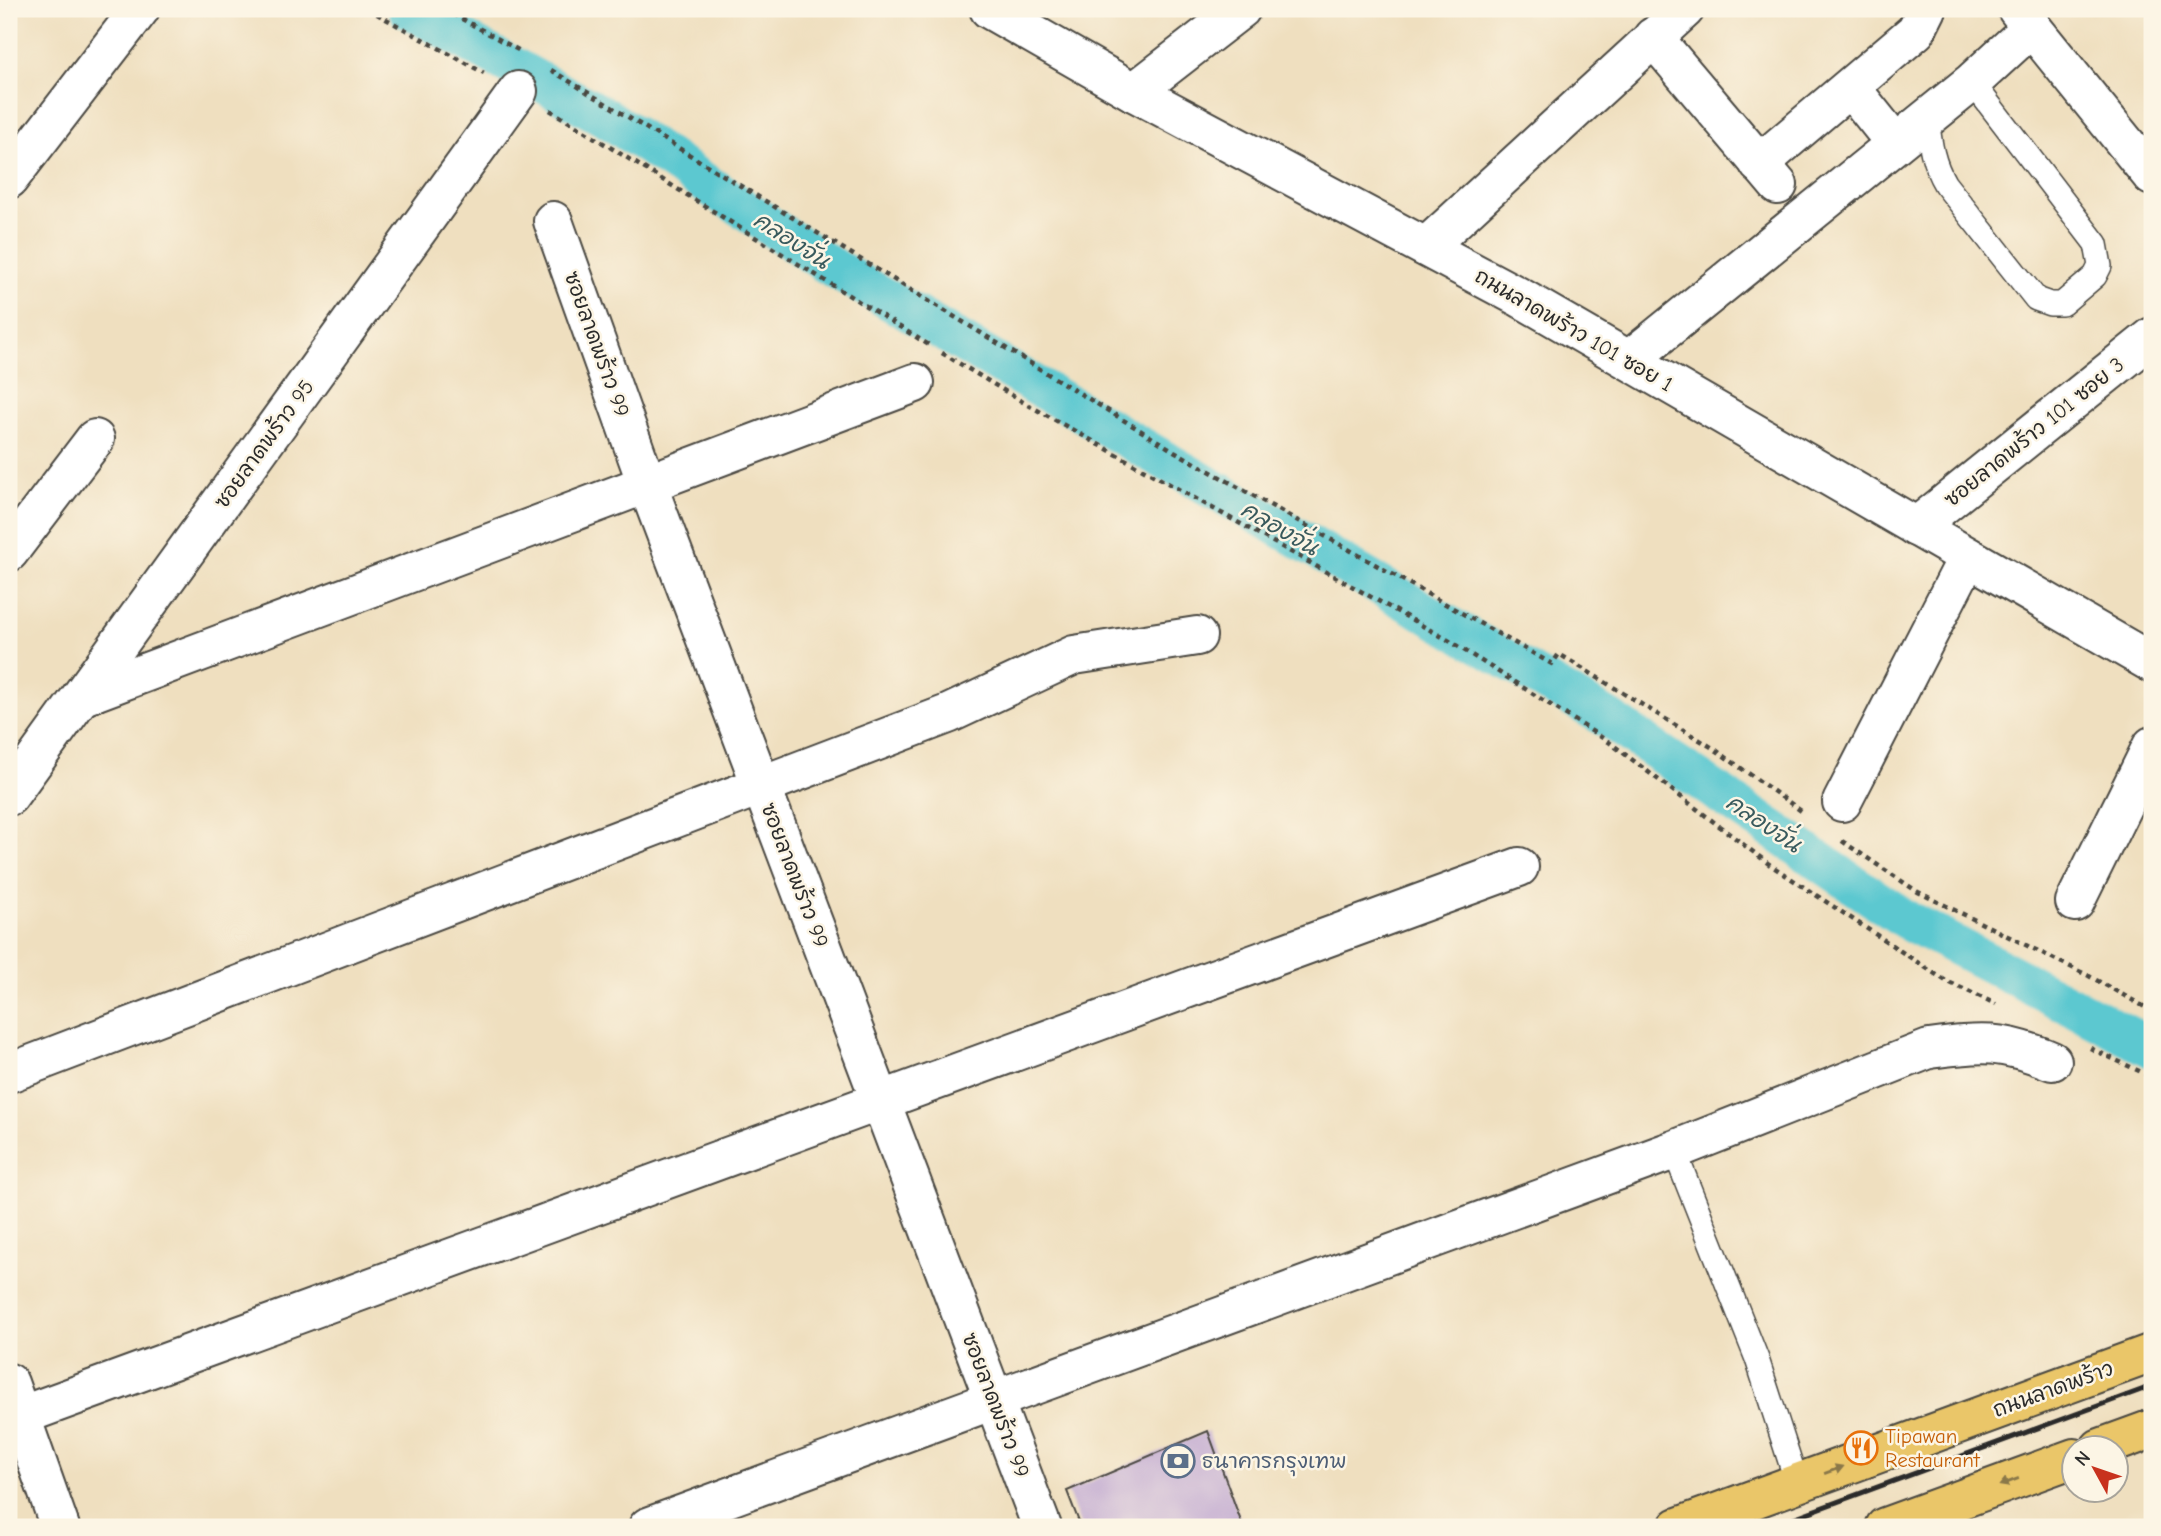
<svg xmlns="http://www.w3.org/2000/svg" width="2161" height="1536" font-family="'Comic Neue','Playpen Sans Thai',sans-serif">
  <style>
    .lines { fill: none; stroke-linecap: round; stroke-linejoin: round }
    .canal { stroke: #5bc8d0; stroke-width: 40 }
    .building { fill: #c0a8d0 }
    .lane-casing { stroke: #484641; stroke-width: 26 }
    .street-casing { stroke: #484641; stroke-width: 42 }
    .primary-casing { stroke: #484641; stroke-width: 42 }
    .path { stroke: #484641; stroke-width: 4.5; stroke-dasharray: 5 5; stroke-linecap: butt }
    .lane { stroke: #fff; stroke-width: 23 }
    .street { stroke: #fff; stroke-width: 38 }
    .primary { stroke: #eac669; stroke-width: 38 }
    .rail { stroke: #2b2b2b; stroke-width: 5 }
    .oneway { fill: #8a784a }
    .labels { text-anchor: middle; stroke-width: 5; stroke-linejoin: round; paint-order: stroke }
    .street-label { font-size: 21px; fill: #2b2b2b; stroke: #fcf5e5 }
    .food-label { font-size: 21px; fill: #c56008; stroke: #fcf5e5; text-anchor: start }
    .service-label { font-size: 21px; fill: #4e5e75; stroke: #fcf5e5; text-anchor: start }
    .water-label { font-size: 23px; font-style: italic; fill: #395a5d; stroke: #fcf5e5 }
  </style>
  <rect width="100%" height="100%" fill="#fcf5e5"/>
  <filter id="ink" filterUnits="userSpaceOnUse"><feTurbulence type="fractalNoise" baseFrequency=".0143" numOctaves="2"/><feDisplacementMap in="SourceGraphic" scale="14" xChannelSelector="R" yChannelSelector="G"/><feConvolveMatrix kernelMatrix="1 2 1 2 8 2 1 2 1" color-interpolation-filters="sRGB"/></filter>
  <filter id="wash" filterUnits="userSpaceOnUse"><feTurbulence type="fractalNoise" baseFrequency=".00686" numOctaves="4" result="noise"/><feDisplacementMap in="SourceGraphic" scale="28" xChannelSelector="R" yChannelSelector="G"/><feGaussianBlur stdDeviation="1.57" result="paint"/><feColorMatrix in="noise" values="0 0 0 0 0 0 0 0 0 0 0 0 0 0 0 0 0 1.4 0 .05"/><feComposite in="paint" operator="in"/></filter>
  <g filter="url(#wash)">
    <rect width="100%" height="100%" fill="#efdfbf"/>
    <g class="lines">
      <path class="canal" d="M408 9 610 120 827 264 1609 719 1905 919 2152 1048"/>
    </g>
    <g id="blocks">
      <path class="building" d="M1208 1431 1243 1527H1081L1067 1491Z"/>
    </g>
  </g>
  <g filter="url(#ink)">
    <use href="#blocks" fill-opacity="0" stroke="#484641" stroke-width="2"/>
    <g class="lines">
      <defs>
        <g id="lane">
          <path d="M1927 118C1930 142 1932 162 1945 184L2036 299 2050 304H2062L2095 276 2100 266 2096 244 1972 82"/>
          <path d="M1674 1150 1757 1359 1797 1483"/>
        </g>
        <g id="street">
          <path d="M989 9 1134 92 1521 298 2152 663"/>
          <path d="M2017 9 2152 176"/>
          <path d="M1653 37 1778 185"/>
          <path d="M1851 88 1895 143"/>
          <path d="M1134 92 1241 9"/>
          <path d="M1759 164 1916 31 1927 9"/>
          <path d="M9 179 140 9"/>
          <path d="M553 221 647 484 1042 1527"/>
          <path d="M1426 247 1685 9"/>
          <path d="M1629 360 1972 82 2032 27"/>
          <path d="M1916 527 2152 337"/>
          <path d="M9 552 95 439"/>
          <path d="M83 696 915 383"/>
          <path d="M9 796 518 91"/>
          <path d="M1842 802 1968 557"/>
          <path d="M2075 902 2152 746"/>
          <path d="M9 1073 948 714 1074 655 1197 636"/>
          <path d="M9 1383 60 1527"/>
          <path d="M9 1420 1519 867"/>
          <path d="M648 1527 1674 1150 1929 1049C1982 1042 2002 1040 2052 1061"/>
        </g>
        <g id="primary">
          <path d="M2100 1448 2152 1429"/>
          <path d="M1678 1527 2152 1353"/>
          <path d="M1885 1527 2074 1458"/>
        </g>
      </defs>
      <use href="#lane" class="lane-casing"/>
      <use href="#street" class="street-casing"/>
      <use href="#primary" class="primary-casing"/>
      <g class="path">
        <path d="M368 9 484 73"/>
        <path d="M444 9 520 51"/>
        <path d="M551 70 1174 451 1552 664 1559 654 1713 748 1804 813"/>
        <path d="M550 110 929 345"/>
        <path d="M942 353 1023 402 1448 640 1609 742 1769 864 1946 981 1996 1004"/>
        <path d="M1842 841 1918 892 2089 976 2152 1011"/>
        <path d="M2090 1048 2152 1077"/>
      </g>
      <use href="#lane" class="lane"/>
      <use href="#street" class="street"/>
      <use href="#primary" class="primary"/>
      <path class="rail" d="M1769 1527 2152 1386"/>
    </g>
    <defs><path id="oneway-solid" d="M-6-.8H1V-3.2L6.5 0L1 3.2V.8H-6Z" transform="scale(1.75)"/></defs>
    <g class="oneway">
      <use href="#oneway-solid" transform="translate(1834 1470) rotate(-20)"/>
      <use href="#oneway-solid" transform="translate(2009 1482) rotate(160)"/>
    </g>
  </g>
  <defs>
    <symbol id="restaurant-ring" viewBox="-11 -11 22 22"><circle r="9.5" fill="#fcf5e5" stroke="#e8710a" stroke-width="1.5"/><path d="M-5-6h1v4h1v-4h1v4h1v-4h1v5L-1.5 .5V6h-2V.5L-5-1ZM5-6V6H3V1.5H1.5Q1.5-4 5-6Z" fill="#e8710a"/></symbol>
    <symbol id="bank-ring" viewBox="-11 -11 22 22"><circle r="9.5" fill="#fcf5e5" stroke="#5c6f8a" stroke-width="1.5"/><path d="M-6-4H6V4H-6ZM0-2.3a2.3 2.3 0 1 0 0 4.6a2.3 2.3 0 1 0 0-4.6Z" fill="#5c6f8a"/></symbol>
  </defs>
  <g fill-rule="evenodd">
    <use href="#restaurant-ring" x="1842" y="1429" width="38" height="38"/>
    <use href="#bank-ring" x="1159" y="1442" width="38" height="38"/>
  </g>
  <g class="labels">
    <g class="street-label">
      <text transform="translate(1574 330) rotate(30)" y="7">ถนนลาดพร้าว 101 ซอย 1</text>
      <text transform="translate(597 344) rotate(70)" y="7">ซอยลาดพร้าว 99</text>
      <text transform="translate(2034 432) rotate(-39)" y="7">ซอยลาดพร้าว 101 ซอย 3</text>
      <text transform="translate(264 444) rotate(-54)" y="7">ซอยลาดพร้าว 95</text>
      <text transform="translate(795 875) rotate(69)" y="7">ซอยลาดพร้าว 99</text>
      <text transform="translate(2053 1389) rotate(-20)" y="7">ถนนลาดพร้าว</text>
      <text transform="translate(996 1405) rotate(69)" y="7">ซอยลาดพร้าว 99</text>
    </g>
    <g class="food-label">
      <text x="1885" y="1443">Tipawan<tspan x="1885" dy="24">Restaurant</tspan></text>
    </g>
    <g class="service-label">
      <text x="1202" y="1468">ธนาคารกรุงเทพ</text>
    </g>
    <g class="water-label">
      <text transform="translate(792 240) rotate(33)" y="8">คลองจั่น</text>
      <text transform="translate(1280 528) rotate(30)" y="8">คลองจั่น</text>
      <text transform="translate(1764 823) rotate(34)" y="8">คลองจั่น</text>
    </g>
  </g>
  <rect width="2161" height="1536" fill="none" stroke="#fcf5e5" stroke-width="35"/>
  <g transform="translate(2095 1469) rotate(310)"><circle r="33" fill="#fcf5e5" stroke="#a8a49b" stroke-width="2"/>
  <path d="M0-5L12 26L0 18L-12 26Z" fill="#c8321e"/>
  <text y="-10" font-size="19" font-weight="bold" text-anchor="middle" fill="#2b2b2b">N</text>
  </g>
</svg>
